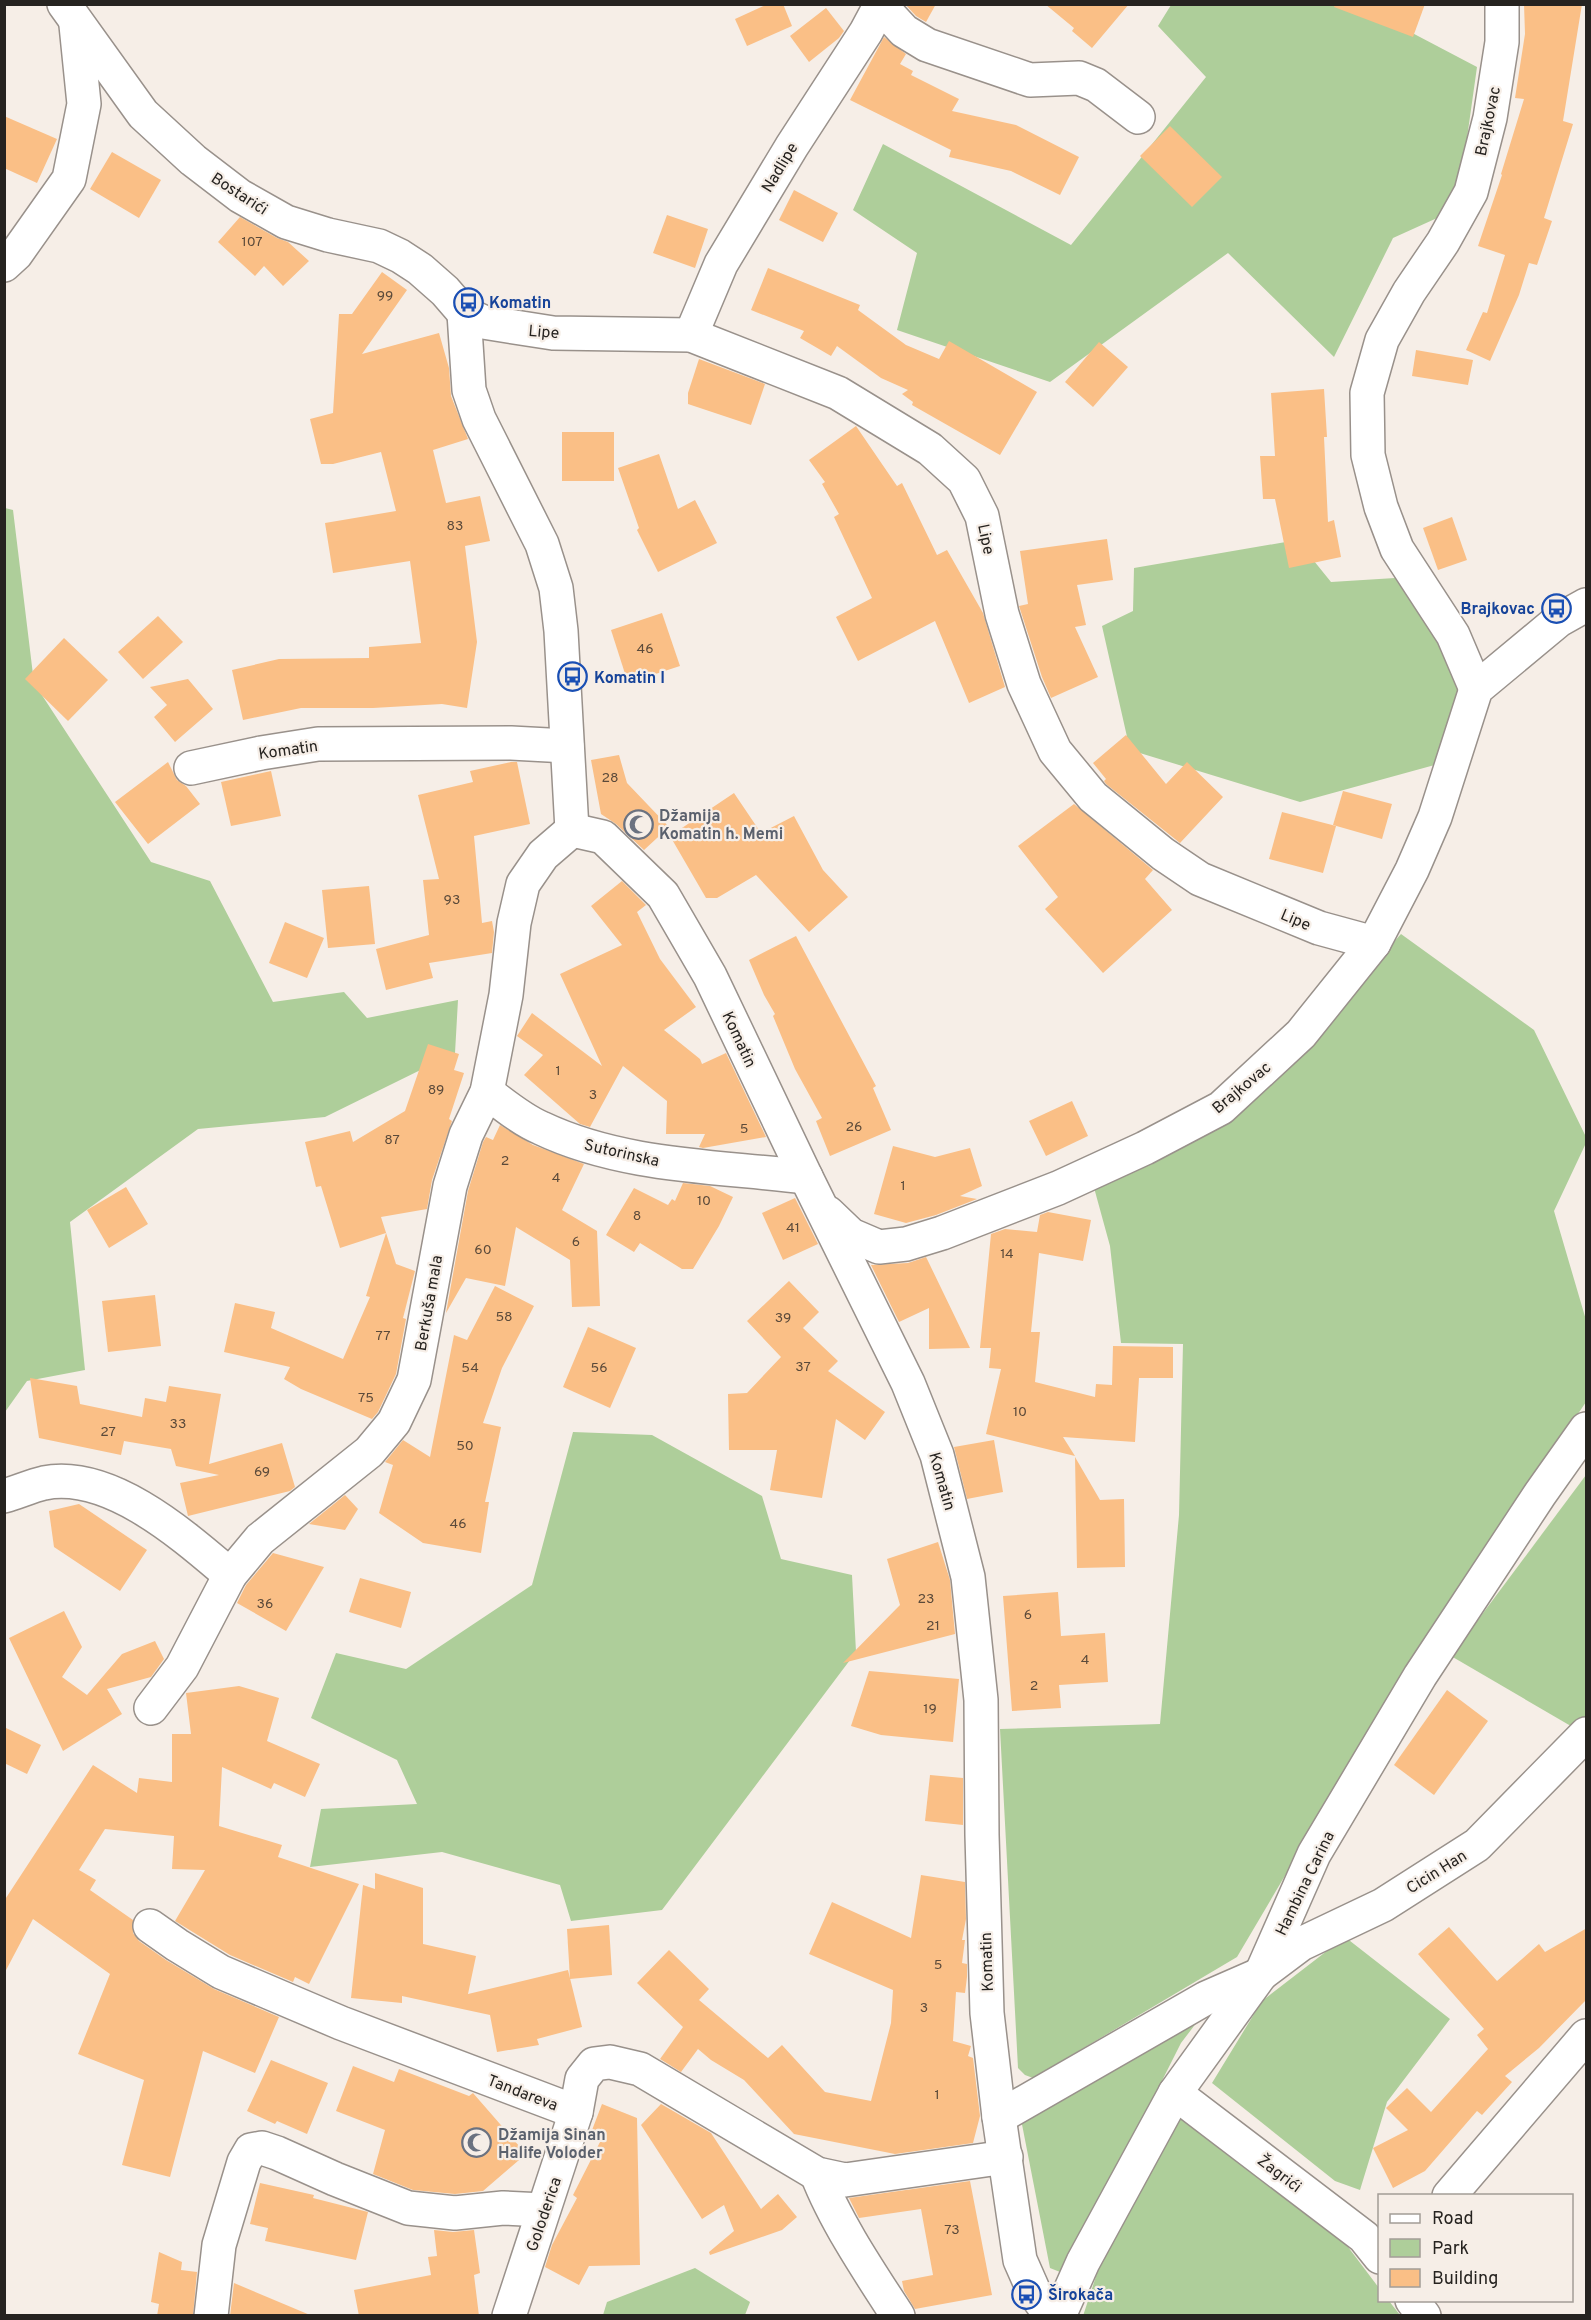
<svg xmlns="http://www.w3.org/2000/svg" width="1591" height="2320" font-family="Overpass,sans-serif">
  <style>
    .green { fill: #aece9a }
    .building { fill: #fabf86 }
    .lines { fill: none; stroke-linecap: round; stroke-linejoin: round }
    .street-casing { stroke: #99918b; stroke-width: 36 }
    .street { stroke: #fff; stroke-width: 33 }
    .labels { text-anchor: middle; stroke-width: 4.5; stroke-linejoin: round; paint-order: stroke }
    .number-label { font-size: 14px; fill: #5b4a3a }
    .street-label { font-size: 16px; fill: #262320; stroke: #f6eee7 }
    .transit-label { font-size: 16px; font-weight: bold; fill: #164399; stroke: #f6eee7; text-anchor: start }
    .worship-label { font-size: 16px; font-weight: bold; fill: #5b616d; stroke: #f6eee7; text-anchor: start }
  </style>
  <rect width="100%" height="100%" fill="#f6eee7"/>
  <g class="green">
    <path d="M1171 5H1359L1477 67 1457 209 1393 238 1334 357 1228 253 1050 382 897 330 917 253 853 210 883 144 1071 245 1206 77 1158 26Z"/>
    <path d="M5 508 13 510 34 683 151 862 210 881 273 1002 344 992 367 1018 458 1000 455 1053 325 1117 198 1129 70 1222 85 1370 27 1381 5 1412Z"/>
    <path d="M1297 540 1331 582 1395 578 1466 680 1460 758 1300 802 1130 750 1102 626 1133 611 1134 568Z"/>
    <path d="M1401 934 1534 1030 1586 1137V1143L1554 1211 1586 1320V1402L1423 1642 1237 1957 1033 2078 1025 2075 1018 2068 1000 1729 1160 1724 1179 1515 1183 1344 1121 1343 1110 1246 1093 1184 1244 1107Z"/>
    <path d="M573 1432 652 1435 762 1496 781 1559 852 1575 856 1652 662 1910 571 1921 560 1885 442 1852 310 1867 321 1809 417 1804 397 1760 311 1718 336 1653 406 1669 532 1585Z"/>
    <path d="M1586 1475V1719L1576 1729 1451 1656Z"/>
    <path d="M1345 1937 1450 2019 1387 2102 1360 2190 1335 2181 1212 2083 1262 2001Z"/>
    <path d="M1210 2005 1181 2043 1072 2259 1060 2272 1050 2268 1019 2109Z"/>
    <path d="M1186 2118 1342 2239 1379 2288 1380 2300 1389 2301 1400 2315 1083 2316 1102 2258 1173 2120Z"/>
    <path d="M695 2268 750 2302 745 2315H603L607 2302Z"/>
  </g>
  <g class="building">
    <path d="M768 4H783L792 26 747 46 735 19Z"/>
    <path d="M905 4H936L926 22 916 16Z"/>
    <path d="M1045 4H1129L1092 48 1072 31 1074 28Z"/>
    <path d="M1335 4H1425L1413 37 1334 7Z"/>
    <path d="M1524 4H1582L1563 121 1573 124 1544 218 1552 221 1537 265 1529 263 1519 295 1490 361 1466 350 1483 312 1487 313 1505 255 1478 246 1502 175 1501 174 1524 99 1515 98 1525 34Z"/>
    <path d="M826 8 844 31 839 38 809 62 790 36Z"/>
    <path d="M884 37 906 54 900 64 913 71 911 75 959 99 952 111 1016 125 1079 157 1060 195 1011 171 949 157 951 150 850 100Z"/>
    <path d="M4 116 57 139 37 183 4 168Z"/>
    <path d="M1170 126 1222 177 1192 207 1140 156Z"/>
    <path d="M112 152 161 180 139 218 90 189Z"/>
    <path d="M794 190 838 213 823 242 779 220Z"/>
    <path d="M667 215 708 229 695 268 653 253Z"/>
    <path d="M240 217 277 238 288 242 309 261 283 286 264 266 255 276 218 242Z"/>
    <path d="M768 268 860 305 858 310 906 345 939 359 949 341 1037 392 1000 455 912 405 913 402 902 394 908 390 881 378 837 346 831 356 800 338 804 331 751 310Z"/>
    <path d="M382 272 407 290 362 354 439 333 449 368 451 396 468 439 433 450 446 503 480 496 490 541 465 546 477 642 467 708 442 704 373 708H301L243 720 232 670 279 659 369 658V647L421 643 410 561 333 573 325 523 396 511 381 452 333 464H321L310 419 333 413 339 314H352Z"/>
    <path d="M1099 342 1128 367 1093 407 1065 382Z"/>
    <path d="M1416 350 1473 360 1468 385 1412 376Z"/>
    <path d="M699 359 765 384 751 425 688 404V393Z"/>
    <path d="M1324 389 1327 437H1324L1328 522 1334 520 1341 557 1289 568 1275 499H1263L1260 456H1275L1271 393Z"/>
    <path d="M856 426 897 486 902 483 937 555 947 550 983 613 1005 687 969 703 935 621 858 661 836 617 872 598 834 517 839 514 822 484 825 482 809 460Z"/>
    <rect x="562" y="432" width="52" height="49"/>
    <path d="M659 454 678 509 695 500 717 543 658 572 637 530 639 528 618 468Z"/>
    <path d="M1452 517 1467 560 1438 570 1423 528Z"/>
    <path d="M1107 539 1113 580 1077 585 1086 625 1075 627 1098 677 1051 698 1042 677 1020 609 1019 606 1028 604 1020 551Z"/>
    <path d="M662 613 680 666 628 683 611 630Z"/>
    <path d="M158 616 183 642 143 679 118 652Z"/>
    <path d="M64 638 108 680 68 721 25 679Z"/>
    <path d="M188 679 213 709 175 742 154 717 167 705 150 687Z"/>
    <path d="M1126 735 1166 784 1187 762 1223 797 1180 843 1106 784 1104 781 1106 779 1093 763Z"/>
    <path d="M619 755 627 783 669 827 644 850 616 824 601 814 591 760Z"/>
    <path d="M168 762 177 780 186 786 200 804 148 844 115 802Z"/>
    <path d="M511 762H517L530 824 474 836 482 923 492 921 494 932 492 953 429 963 433 978 386 990 376 949 429 935 423 880 439 879 418 795 473 782 470 771Z"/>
    <path d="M271 771 281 816 231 826 221 782Z"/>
    <path d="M1343 791 1392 804 1382 839 1333 825Z"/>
    <path d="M734 793 761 833 794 816 823 870 848 897 809 932 756 875 717 898H706L670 836Z"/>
    <path d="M1074 804 1153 870 1145 879 1172 910 1103 973 1045 909 1058 897 1018 846Z"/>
    <path d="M1282 812 1336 826 1323 873 1269 859Z"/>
    <path d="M622 881 646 905 637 912 660 959 696 1007 664 1030 700 1059 702 1064 726 1053 766 1137 703 1148 699 1147 705 1134H666L667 1101 623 1066 590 1127 580 1124 524 1075 543 1055 517 1036 532 1013 602 1066 560 974 622 945 591 906Z"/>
    <path d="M369 886 375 944 328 948 322 890Z"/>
    <path d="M285 922 324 938 307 978 269 963Z"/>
    <path d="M796 936 876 1086 873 1088 891 1130 830 1156 816 1121 822 1118 795 1069 773 1016 775 1014 764 995 749 960Z"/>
    <path d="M428 1044 459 1054 454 1070 464 1073 449 1119 452 1121 432 1180 427 1209 381 1217 396 1264 415 1271 403 1318 406 1319 396 1374 378 1412 372 1419 301 1389 284 1379 290 1367 224 1352 235 1303 275 1312 271 1328 343 1359 370 1297 366 1296 386 1233 340 1248 321 1186 316 1187 305 1142 350 1131 353 1142 405 1111Z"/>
    <path d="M1072 1101 1088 1136 1046 1156 1029 1121Z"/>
    <path d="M500 1125 533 1145 584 1164 562 1210 597 1231 600 1306 572 1307 570 1260 516 1227 505 1286 466 1278 446 1313 468 1191 483 1142 486 1137 493 1140Z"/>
    <path d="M893 1146 935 1157 970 1148 982 1186 960 1196 977 1199 936 1215 906 1223 874 1214Z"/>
    <path d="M683 1183 710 1186 733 1197 719 1226 693 1269H682L640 1243 634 1252 606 1235 634 1188 668 1205 672 1199 675 1201Z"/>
    <path d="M126 1187 148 1224 109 1248 87 1210Z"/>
    <path d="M795 1198 818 1244 783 1260 762 1213Z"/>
    <path d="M1048 1212 1091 1220 1083 1261 1039 1253 1031 1332H1040L1035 1382 1095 1397 1096 1384 1112 1385 1113 1346 1173 1347V1378H1139L1135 1442 1063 1437 1075 1456 986 1434 1001 1369 989 1368 991 1348H980L991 1234 1005 1229 1037 1232 1040 1215Z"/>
    <path d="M926 1257 928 1261 970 1348 929 1349V1308L899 1322 871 1265 908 1263Z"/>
    <path d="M789 1281 819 1312 803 1328 838 1361 828 1371 885 1412 865 1440 836 1419 822 1498 770 1490 777 1450H729L728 1394 747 1393 781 1357 747 1321Z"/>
    <path d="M495 1286 534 1306 502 1368 483 1423 501 1427 485 1502H489L481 1553 423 1543 379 1513 393 1465 385 1462 403 1440 430 1457 454 1335 467 1340Z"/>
    <path d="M155 1295 161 1346 108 1352 102 1301Z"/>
    <path d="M588 1327 636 1348 610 1408 563 1387Z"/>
    <path d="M30 1378 77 1386 80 1404 142 1417 145 1398 166 1402 169 1386 221 1394 209 1464 282 1443 295 1487 290 1491 188 1516 180 1483 219 1475 176 1466 171 1449 124 1441 121 1455 39 1438Z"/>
    <path d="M994 1440 1003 1492 967 1499 954 1447Z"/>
    <path d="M1075 1457 1100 1500 1124 1499 1125 1567 1077 1568Z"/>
    <path d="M345 1495 358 1509 345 1530 309 1524Z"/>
    <path d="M79 1504 147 1550 120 1591 54 1547 49 1511Z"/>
    <path d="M938 1542 950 1580 955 1634 843 1663 900 1605 887 1559Z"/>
    <path d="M273 1553 324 1567 286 1631 237 1603 246 1585Z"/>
    <path d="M360 1578 411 1592 401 1628 349 1612Z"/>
    <path d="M1058 1592 1061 1636 1105 1633 1108 1682 1059 1685 1061 1708 1012 1711 1003 1596Z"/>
    <path d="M64 1611 82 1647 62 1677 87 1695 122 1654 155 1641 164 1659 151 1677 107 1689 122 1714 63 1751 9 1638Z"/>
    <path d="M869 1671 959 1679 953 1742 881 1735 851 1726Z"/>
    <path d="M239 1686 279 1698 267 1741 320 1764 305 1797 274 1783 271 1789 222 1767 219 1826 282 1845 278 1857 359 1884 309 1984 295 1977 293 1982 230 1955 175 1921 205 1870 172 1869 174 1836 105 1829 79 1870 96 1880 90 1890 133 1920V1933L139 1941 166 1960 214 1989 279 2017 255 2073 203 2051 170 2177 122 2165 144 2080 78 2054 110 1974 33 1919 4 1974V1901L93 1765 137 1793 139 1778 172 1782V1734H191L186 1693Z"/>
    <path d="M1447 1690 1488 1721 1434 1795 1394 1765Z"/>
    <path d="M4 1727 41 1745 27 1774 4 1763Z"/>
    <path d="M930 1775 963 1778V1825L925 1821Z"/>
    <path d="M375 1873 423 1888V1944L476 1956 468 1994 568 1970 582 2027 537 2039 539 2045 497 2052 490 2015 402 1996V2003L351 1998 363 1885 375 1889Z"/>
    <path d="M921 1875 965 1882 966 1919 962 1940H965L962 1963 967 1964V1977L965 1993 956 1992 953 2041 971 2046 968 2056 973 2058 980 2116 973 2143 895 2154 794 2134 744 2080 711 2060 698 2049 681 2072 660 2059 683 2027 637 1983 669 1950 709 1989 699 2000 768 2058 782 2045 825 2092 871 2101 891 2023 893 1990 809 1954 832 1902 911 1938Z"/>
    <path d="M609 1925 612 1975 570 1979 567 1929Z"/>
    <path d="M1449 1927 1497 1981 1539 1944 1545 1952 1587 1928V1999L1539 2048 1505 2076 1512 2082 1482 2115 1477 2111 1425 2171 1393 2188 1373 2148 1408 2130 1386 2108 1407 2088 1431 2112 1488 2049 1477 2035 1484 2029 1418 1954Z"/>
    <path d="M271 2060 328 2083 307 2134 277 2121 275 2124 247 2111Z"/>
    <path d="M353 2066 394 2082 399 2069 469 2096 473 2093 526 2154 483 2191 455 2194 413 2190 373 2174 385 2130 336 2111Z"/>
    <path d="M602 2104 637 2118 640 2265 589 2266 579 2285 545 2267 552 2245 577 2198 573 2195 600 2142 589 2138Z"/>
    <path d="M661 2104 711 2133 761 2209 778 2194 797 2217 782 2230 710 2255 709 2252 734 2231 724 2205 702 2219 641 2125Z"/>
    <path d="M970 2181 992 2295 915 2309 904 2291 902 2281 933 2275 921 2209 859 2218 849 2198Z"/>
    <path d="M260 2183 314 2195 313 2198 368 2212 356 2260 265 2241 268 2228 250 2224Z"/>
    <path d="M434 2230 453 2232 474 2230 480 2273 474 2275 479 2316H359L354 2290 431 2275 428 2257 437 2256Z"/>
    <path d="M159 2252 182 2262 181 2270 197 2272 193 2316H157L159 2304 151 2302Z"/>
    <path d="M234 2283 310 2315V2316H230Z"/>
  </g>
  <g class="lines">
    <defs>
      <g id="street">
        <path d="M64 4 143 114 193 160 240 196 286 222 328 235 379 246 400 256 420 269 445 291 464 313 483 322 553 333 691 335 838 393 930 449 964 480 982 516 1002 614 1024 684 1055 751 1093 797 1163 854 1200 879 1319 928 1374 943"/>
        <path d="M879 4 904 31 927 45 1030 80 1079 78 1096 85 1138 117"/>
        <path d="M4 265 16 254 69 179 84 104 76 25"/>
        <path d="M464 313 469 390 479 419 542 544 556 588 561 631 572 830"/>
        <path d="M691 335 721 264 792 146 866 32 881 4"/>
        <path d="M1476 689 1453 635 1397 549 1381 507 1368 455 1367 393 1382 340 1409 292 1443 242 1471 192 1490 118 1502 42V4"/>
        <path d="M191 768 261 753 318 744 511 743 567 746"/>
        <path d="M572 830 603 837 663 895 710 976 806 1177 908 1383 937 1455 968 1577 981 1700 982 1835 987 2013 999 2117 1020 2260 1035 2294 1051 2316"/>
        <path d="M487 1092C504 1105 522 1120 541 1128 623 1167 717 1166 806 1177"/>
        <path d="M828 1213 851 1235 879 1247 906 1244 942 1233 1058 1188 1145 1148 1221 1108 1301 1034 1374 943 1412 870 1435 817 1476 689 1559 620 1586 605"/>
        <path d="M4 1496C18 1492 31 1486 44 1483 110 1470 184 1536 230 1575"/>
        <path d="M151 1708 182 1667 230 1575 260 1539 369 1452 394 1422 414 1380 450 1186 466 1135 487 1092 506 995 514 923 523 884 543 855 572 830"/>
        <path d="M150 1926 177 1945 221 1972 341 2023 576 2112 582 2079 594 2064 610 2062 640 2069 817 2174 845 2180 1006 2157"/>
        <path d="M1175 2093 1364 2237 1380 2257"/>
        <path d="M999 2117 1206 1998 1261 1974 1301 1944 1383 1905 1477 1845 1586 1734"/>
        <path d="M817 2174C835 2221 870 2273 898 2316"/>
        <path d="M1449 2196 1586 2036"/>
        <path d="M1412 2300 1424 2316"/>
        <path d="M211 2316 219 2245 244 2162 251 2150 262 2148 277 2153 335 2179 408 2208 455 2213 503 2208 543 2210"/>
        <path d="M509 2316 576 2112"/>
        <path d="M1059 2316 1083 2262 1175 2093 1261 1974 1314 1854 1420 1676 1540 1494 1586 1429"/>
      </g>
    </defs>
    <use href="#street" class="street-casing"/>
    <use href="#street" class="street"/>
  </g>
  <defs>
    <symbol id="bus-ring" viewBox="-11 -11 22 22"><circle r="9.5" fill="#f6eee7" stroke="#1a4fb4" stroke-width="1.5"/><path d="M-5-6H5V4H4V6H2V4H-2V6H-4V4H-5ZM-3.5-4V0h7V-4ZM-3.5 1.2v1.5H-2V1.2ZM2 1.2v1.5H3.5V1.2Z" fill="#1a4fb4"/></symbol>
    <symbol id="mosque-ring" viewBox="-11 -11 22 22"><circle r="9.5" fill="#f6eee7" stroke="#6b7280" stroke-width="1.5"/><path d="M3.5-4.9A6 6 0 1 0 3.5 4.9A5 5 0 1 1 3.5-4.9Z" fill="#6b7280"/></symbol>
  </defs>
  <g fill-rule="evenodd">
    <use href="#bus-ring" x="452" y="286" width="33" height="33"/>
    <use href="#bus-ring" x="1540" y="592" width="33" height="33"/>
    <use href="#bus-ring" x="556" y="660" width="33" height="33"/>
    <use href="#mosque-ring" x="622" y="808" width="33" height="33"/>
    <use href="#mosque-ring" x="460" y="2126" width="33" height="33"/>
    <use href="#bus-ring" x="1010" y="2278" width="33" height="33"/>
  </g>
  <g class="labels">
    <g class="number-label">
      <text x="252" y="246">107</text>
      <text x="385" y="300">99</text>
      <text x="455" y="530">83</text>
      <text x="645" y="653">46</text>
      <text x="610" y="782">28</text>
      <text x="452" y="904">93</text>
      <text x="558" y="1075">1</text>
      <text x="436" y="1094">89</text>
      <text x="593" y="1099">3</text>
      <text x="854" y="1131">26</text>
      <text x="744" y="1133">5</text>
      <text x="392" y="1144">87</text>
      <text x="505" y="1165">2</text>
      <text x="556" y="1182">4</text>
      <text x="903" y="1190">1</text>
      <text x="704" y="1205">10</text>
      <text x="637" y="1220">8</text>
      <text x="793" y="1232">41</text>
      <text x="576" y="1246">6</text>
      <text x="483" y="1254">60</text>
      <text x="1007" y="1258">14</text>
      <text x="504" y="1321">58</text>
      <text x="783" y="1322">39</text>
      <text x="383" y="1340">77</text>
      <text x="803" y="1371">37</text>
      <text x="470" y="1372">54</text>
      <text x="599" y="1372">56</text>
      <text x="366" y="1402">75</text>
      <text x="1020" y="1416">10</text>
      <text x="178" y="1428">33</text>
      <text x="108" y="1436">27</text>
      <text x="465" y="1450">50</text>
      <text x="262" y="1476">69</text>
      <text x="458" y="1528">46</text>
      <text x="926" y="1603">23</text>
      <text x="265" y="1608">36</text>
      <text x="1028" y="1619">6</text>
      <text x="933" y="1630">21</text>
      <text x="1085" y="1664">4</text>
      <text x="1034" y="1690">2</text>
      <text x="930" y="1713">19</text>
      <text x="938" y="1969">5</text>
      <text x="924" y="2012">3</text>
      <text x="937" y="2099">1</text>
      <text x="952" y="2234">73</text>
    </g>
    <g class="street-label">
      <text transform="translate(1487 121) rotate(-78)" y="6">Brajkovac</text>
      <text transform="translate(779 167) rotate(-59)" y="6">Nadlipe</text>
      <text transform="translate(240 193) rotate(33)" y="6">Bostarići</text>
      <text transform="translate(544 331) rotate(5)" y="6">Lipe</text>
      <text transform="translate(987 539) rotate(78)" y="6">Lipe</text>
      <text transform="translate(288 749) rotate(-8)" y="6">Komatin</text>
      <text transform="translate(1296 919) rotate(23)" y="6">Lipe</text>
      <text transform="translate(740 1039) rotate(65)" y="6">Komatin</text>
      <text transform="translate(1241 1087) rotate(-40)" y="6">Brajkovac</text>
      <text transform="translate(622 1152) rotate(13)" y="6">Sutorinska</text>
      <text transform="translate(428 1303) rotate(-80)" y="6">Berkuša mala</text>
      <text transform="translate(943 1481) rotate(74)" y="6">Komatin</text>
      <text transform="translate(1436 1871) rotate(-32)" y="6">Cicin Han</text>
      <text transform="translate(1304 1883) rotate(-64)" y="6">Hambina Carina</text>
      <text transform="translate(986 1962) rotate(-92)" y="6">Komatin</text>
      <text transform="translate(523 2092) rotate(21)" y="6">Tandareva</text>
      <text transform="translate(1280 2173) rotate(37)" y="6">Žagrići</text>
      <text transform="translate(543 2214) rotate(-71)" y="6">Goloderica</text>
    </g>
    <g class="transit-label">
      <text x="489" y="308">Komatin</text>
      <text x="1535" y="614" text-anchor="end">Brajkovac</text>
      <text x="594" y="683">Komatin I</text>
      <text x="1048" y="2300">Širokača</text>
    </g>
    <g class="worship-label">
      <text x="659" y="821">Džamija<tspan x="659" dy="18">Komatin h. Memi</tspan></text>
      <text x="498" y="2140">Džamija Sinan<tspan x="498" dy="18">Halife Voloder</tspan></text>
    </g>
  </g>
  <rect width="1591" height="2320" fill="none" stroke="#262320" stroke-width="12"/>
  <rect x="1378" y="2194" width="195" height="108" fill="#f6eee7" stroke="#a39d97" stroke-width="1.5"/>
  <rect x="1390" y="2214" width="30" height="9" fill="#ffffff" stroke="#a39d97" stroke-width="1.5"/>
  <text x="1432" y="2224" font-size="18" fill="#262320">Road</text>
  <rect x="1390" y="2239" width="30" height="18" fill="#aece9a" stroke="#a39d97" stroke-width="1.5"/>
  <text x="1432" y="2254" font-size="18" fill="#262320">Park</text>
  <rect x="1390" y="2269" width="30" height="18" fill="#fabf86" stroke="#a39d97" stroke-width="1.5"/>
  <text x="1432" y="2284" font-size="18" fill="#262320">Building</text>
</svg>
